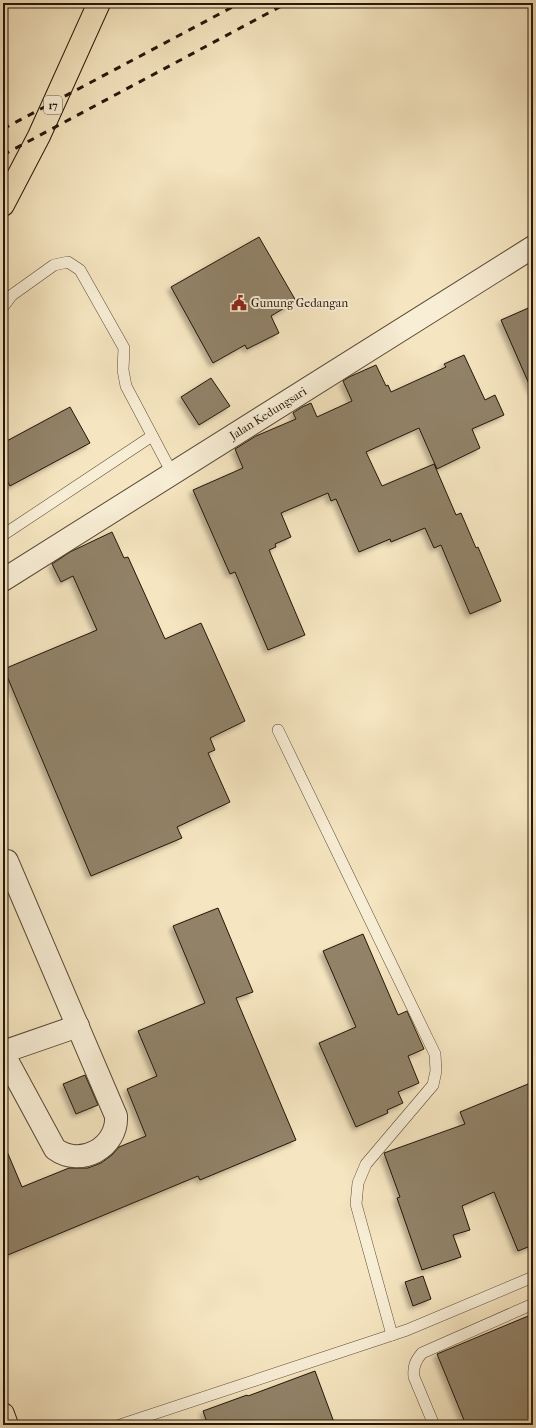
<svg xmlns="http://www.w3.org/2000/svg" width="536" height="1428" font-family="'IM FELL French Canon',serif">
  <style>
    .building { fill: #918267; stroke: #251607; filter: url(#shadow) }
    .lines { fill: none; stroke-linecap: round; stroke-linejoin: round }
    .service-casing { stroke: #594a35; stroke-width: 12 }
    .minor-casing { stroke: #594a35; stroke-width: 24 }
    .trunk-casing { stroke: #251607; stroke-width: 24 }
    .service { stroke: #f8eed6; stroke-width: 11 }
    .minor { stroke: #f8eed6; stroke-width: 22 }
    .trunk { stroke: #f5e5c0; stroke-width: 22 }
    .rail { stroke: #251607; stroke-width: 3; stroke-dasharray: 7 7; stroke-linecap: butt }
    .labels { text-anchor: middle; stroke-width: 4; stroke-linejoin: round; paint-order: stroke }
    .shield { fill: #f8eed6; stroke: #645745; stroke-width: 1 }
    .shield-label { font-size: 11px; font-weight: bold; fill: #251607 }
    .poi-label { font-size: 12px; fill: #251607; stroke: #f8eed6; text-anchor: start }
    .street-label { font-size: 12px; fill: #251607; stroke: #f8eed6 }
  </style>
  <defs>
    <filter id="shadow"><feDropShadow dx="-3.5" dy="3.5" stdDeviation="2" flood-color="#0004"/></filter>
  </defs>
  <rect width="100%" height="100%" fill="#f5e5c0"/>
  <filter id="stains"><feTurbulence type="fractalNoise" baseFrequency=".005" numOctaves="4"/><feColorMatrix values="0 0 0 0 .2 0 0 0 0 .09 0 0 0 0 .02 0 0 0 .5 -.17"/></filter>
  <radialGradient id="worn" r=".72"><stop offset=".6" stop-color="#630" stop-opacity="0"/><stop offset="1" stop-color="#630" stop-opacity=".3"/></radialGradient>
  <g class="building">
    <path d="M259 237 296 301 271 316 279 333 247 349 245 345 213 363 171 287Z"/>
    <path d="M533 306V393L501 320Z"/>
    <path d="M464 355 485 400 495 395 504 415 472 429 480 448 437 469 419 428 366 452 382 486 434 464 456 515 461 513 476 548 478 547 501 601 470 614 441 545 434 548 425 528 391 542 390 539 359 552 336 499 331 501 328 493 281 513 291 537 275 544 276 547 269 550 305 635 268 650 235 572 230 574 193 490 243 468 235 449 256 436 296 419 293 413 302 407 311 403 317 417 352 401 343 381 349 377 376 365 386 386 388 385 391 392 446 367 444 364Z"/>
    <path d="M211 378 230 406 199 425 181 397Z"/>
    <path d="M70 407 90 443 10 486 3 473V443Z"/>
    <path d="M112 532 124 558 128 557 165 639 201 623 245 721 210 738 215 750 208 753 230 802 177 827 182 838 91 876 4 669 97 630 73 576 61 582 52 564 70 552Z"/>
    <path d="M218 908 253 992 236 998 296 1140 200 1180 198 1176 3 1257V1142L22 1187 69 1168H88L101 1163 112 1155 119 1147 146 1136 127 1089 157 1076 138 1031 205 1003 173 926Z"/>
    <path d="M363 934 398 1015 407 1011 424 1049 408 1056 419 1083 398 1092 403 1103 387 1110 388 1113 356 1127 319 1043 356 1027 323 951Z"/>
    <path d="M85 1075 98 1105 76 1114 63 1084Z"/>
    <path d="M533 1082V1245L518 1251 494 1192 462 1206 470 1230 453 1235 461 1257 422 1270 397 1198 400 1197 384 1153 465 1124 460 1112Z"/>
    <path d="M423 1276 431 1299 413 1306 405 1282Z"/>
    <path d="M533 1314V1425H466L437 1354Z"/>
    <path d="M315 1371 335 1425H208L203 1411 247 1395 248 1396Z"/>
  </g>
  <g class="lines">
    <defs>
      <g id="service">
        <path d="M3 307 12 295 54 265 68 262 80 270 124 348 123 370 126 386 172 473"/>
        <path d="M3 535 152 436"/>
        <path d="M278 730 435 1054 436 1071 433 1085 366 1164 358 1183 356 1204 392 1335"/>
        <path d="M120 1425 407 1330 533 1277"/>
        <path d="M434 1425 414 1377C413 1367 415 1361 422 1353L533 1304"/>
      </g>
      <g id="minor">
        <path id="s1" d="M3 580 533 247"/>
        <path d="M3 1052 78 1026"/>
        <path d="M3 1053 55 1149C81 1168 118 1147 116 1116L7 861"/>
      </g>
      <g id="trunk">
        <path d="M3 205 39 136 99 3"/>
        <path d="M3 1414 7 1425"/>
      </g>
    </defs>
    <use href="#service" class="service-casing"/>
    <use href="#minor" class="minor-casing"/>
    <use href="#trunk" class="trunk-casing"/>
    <use href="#service" class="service"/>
    <use href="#minor" class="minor"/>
    <use href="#trunk" class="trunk"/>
    <g class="rail">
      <path d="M3 129 240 3"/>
      <path d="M3 155 287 3"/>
    </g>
  </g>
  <defs>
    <symbol id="civic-bare" viewBox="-9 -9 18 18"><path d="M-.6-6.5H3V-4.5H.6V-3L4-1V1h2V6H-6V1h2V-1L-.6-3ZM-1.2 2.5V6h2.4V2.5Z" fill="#8f2418" stroke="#f8eed6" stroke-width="2.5" paint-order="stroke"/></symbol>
  </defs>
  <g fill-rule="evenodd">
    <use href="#civic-bare" x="228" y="292" width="22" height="22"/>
  </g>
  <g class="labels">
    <rect class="shield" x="44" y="96" width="18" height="18" rx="3"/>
    <g class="shield-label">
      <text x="53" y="109">17</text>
    </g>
    <g class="poi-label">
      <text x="251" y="307">Gunung Gedangan</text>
    </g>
    <g class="street-label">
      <text dy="4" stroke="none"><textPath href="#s1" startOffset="313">Jalan Kedungsari</textPath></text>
    </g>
  </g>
  <rect width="536" height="1428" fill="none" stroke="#f5e5c0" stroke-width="16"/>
  <rect x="4" y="4" width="528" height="1420" fill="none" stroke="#251607" stroke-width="2"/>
  <rect x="8" y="8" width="520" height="1412" fill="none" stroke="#251607"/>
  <rect width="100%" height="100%" filter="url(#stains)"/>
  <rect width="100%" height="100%" fill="url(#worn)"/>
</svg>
